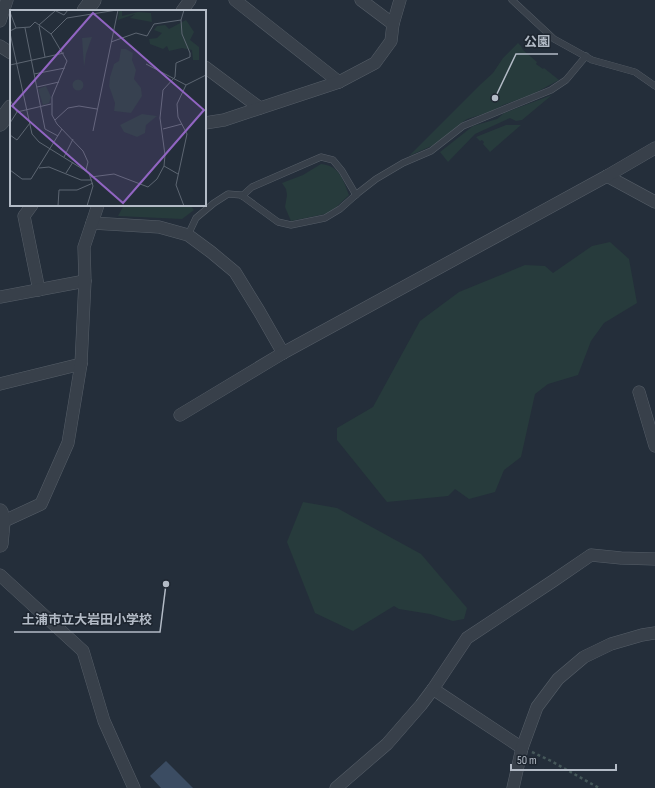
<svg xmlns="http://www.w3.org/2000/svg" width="655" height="788" font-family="'Sofia Sans Condensed','Noto Sans JP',sans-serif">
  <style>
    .green { fill: #273b3c }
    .water { fill: #3b4c62 }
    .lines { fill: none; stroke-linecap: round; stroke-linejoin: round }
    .service-casing { stroke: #565e68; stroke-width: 7 }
    .minor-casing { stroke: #565e68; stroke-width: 13 }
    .tertiary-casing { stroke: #565e68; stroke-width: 17 }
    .path { stroke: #46585a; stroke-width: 2.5; stroke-dasharray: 3 3; stroke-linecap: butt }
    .service { stroke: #38404a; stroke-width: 6 }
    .minor { stroke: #38404a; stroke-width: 12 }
    .tertiary { stroke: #38404a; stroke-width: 16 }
    .inset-road { fill: none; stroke: #5d6672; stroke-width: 1 }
    .view { fill: #9165c2; fill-opacity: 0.15; stroke: #9165c2; stroke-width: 2 }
    .inset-edge { fill: none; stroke: #b3bbc6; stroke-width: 2 }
    .leader { fill: none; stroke: #b3bbc6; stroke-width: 1.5 }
    .callout-dot { fill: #b3bbc6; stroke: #1d252f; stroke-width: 1.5 }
    .callout-label { font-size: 13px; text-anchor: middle; font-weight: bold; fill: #b3bbc6; stroke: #1d252f; stroke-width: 3; stroke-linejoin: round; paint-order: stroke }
  </style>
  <rect width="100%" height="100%" fill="#242e3a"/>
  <g class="green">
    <path d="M518 43 521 46 523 50 537 62 536 64 543 69 544 68 559 80 533 94 503 105 493 111 467 119 460 124 436 144 409 156 481 84 493 73 503 58Z"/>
    <path d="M552 95 522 120 516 121 510 118 475 134 448 162 440 152 473 126 497 119 504 113Z"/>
    <path d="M506 125H521L490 152 483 144 484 142 482 140 480 141 476 137Z"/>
    <path d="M321 164C340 166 343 180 349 195L330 213 291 221 285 207 287 195 286 189 282 183 303 175Z"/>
    <path d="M124 205H190L194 210 182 219 118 216Z"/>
    <path d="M610 242 629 259 637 303 604 323 591 341 578 375 548 384 535 394 521 457 504 470 495 492 469 499 455 489 448 496 387 502 337 440V428L373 407 420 321 459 292 525 265 545 266 553 273 592 246Z"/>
    <path d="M303 502 337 508 421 554 467 608 464 619 453 621 430 614 399 609 394 606 353 631 315 613 287 542Z"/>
  </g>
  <path class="water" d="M166 761 193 788H161L150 776Z"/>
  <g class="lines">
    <defs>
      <g id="service">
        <path d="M512 0 554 39 592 60 635 72 655 86"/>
        <path d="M242 196 252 187 321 157 333 160 342 171 356 195"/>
        <path d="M188 235 196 218 214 203 228 194 241 195 278 222 291 225 325 218 340 209 358 193 376 179 403 163 431 151 463 126 551 90 566 80 586 56"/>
      </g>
      <g id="minor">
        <path d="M235 0 339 82"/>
        <path d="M361 0 393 24"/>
        <path d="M182 11 190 0"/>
        <path d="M0 21 7 0"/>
        <path d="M0 46 11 53"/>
        <path d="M205 67 260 108"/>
        <path d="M205 123 224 120 339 82 375 63 391 41 393 24 400 0"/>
        <path d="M607 176 655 202"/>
        <path d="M32 205 24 216 39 290"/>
        <path d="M92 223 159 227 188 235 211 252 235 272 259 311 283 353"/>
        <path d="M0 297 85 281"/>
        <path d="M0 384 81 364"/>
        <path d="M639 392 655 446"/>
        <path d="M180 415 283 353 607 176 655 148"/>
        <path d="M2 522 41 504 68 443 81 364 85 281 84 247 98 205"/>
        <path d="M0 575 83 651 104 721 134 788"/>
        <path d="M433 689 522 748"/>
        <path d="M336 788 387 744 421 705 433 689 467 638 553 581 591 555 621 558 655 559"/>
        <path d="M513 788 522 748 537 707 558 679 584 657 611 644 642 635 655 633"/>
      </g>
      <g id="tertiary">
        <path d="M85 11 93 0"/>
        <path d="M0 123 11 108"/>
        <path d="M0 512 2 522 0 544"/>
      </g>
    </defs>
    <use href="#service" class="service-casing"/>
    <use href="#minor" class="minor-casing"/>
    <use href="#tertiary" class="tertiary-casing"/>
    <path class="path" d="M532 752 551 761 599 788"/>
    <use href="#service" class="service"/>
    <use href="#minor" class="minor"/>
    <use href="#tertiary" class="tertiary"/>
  </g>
  <g transform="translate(10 10)">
    <rect width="196" height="196" fill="#242e3a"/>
    <path d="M109 0H112V6L128 2 141 3 142 12 120 8 125 4 108 10ZM176 10 184 22 180 30 189 37V50H183L182 40 172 38 159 41 157 36 153 39 140 34 139 29 147 28 152 23 144 20 147 16 155 15 159 19ZM82 27 76 44 74 57 72 28ZM111 39H116L123 43 122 50 126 60 124 69 131 78 132 86 121 103 104 101 105 93 99 76 100 67 104 54 109 51ZM62.5 75a5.5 5.5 0 1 1 11 0a5.5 5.5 0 1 1-11 0ZM36 76 41 87 39 93 33 95 28 79ZM132 104 147 106 136 115 135 123 127 127 114 122 110 115Z" fill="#273b3c"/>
    <path class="inset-road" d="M44 0 54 5 58 0M0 2 6 18M29 15 45 1M29 16 35 47M15 18 35 119 48 126M0 21 6 18 20 17 25 12 41 24M0 23 22 124 29 132 79 163 83 176 77 196M101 32 126 23 137 26 144 14 171 10M136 54 176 75M0 55 54 43M24 64 55 58M27 77 49 72M0 90 7 102M45 110 58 98 69 96 87 99M0 113 7 102 41 94M153 119 172 114M83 121 108 0M0 125 7 130 20 113M54 147 63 129M154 156 168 164M29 158 39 157 71 170H82M0 160 12 169H21L52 119M76 160 78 152 73 141 47 114 42 105V87L57 51 41 24 57 8 107 0M56 163 63 152M81 167 104 164 138 177 147 169 154 156 155 145 150 108 153 80 165 67 166 53 180 47V43L172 24 171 10 174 0M48 196 49 180H67L83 173M107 196H133M174 196 166 175 177 124 168 107 167 94 176 75 196 65"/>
    <path class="view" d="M83 3 194 100 113 193 2 96Z"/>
    <rect width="196" height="196" class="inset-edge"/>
  </g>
  <path class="leader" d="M495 98L516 54H558M166 584L160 632H14"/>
  <g class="callout-dot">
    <circle cx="495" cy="98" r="4"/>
    <circle cx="166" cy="584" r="4"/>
  </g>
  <g class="callout-label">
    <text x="537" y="46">公園</text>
    <text x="87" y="624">土浦市立大岩田小学校</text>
  </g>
  <path d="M511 764v6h105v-6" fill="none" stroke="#b3bbc6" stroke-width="2"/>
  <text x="517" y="764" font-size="12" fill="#b3bbc6" stroke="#1d252f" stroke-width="3" paint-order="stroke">50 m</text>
</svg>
